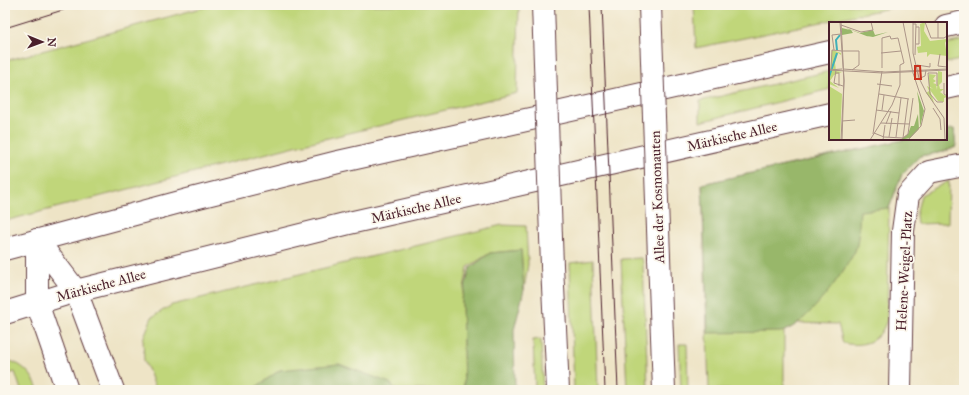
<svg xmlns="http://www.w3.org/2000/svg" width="969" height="395" font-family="'IM FELL Great Primer',serif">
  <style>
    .green { fill: #c0d67a; stroke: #857a52 }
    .forest { fill: #98b76a; stroke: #716b4a }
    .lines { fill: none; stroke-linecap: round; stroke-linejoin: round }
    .minor-casing { stroke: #633d42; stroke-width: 24 }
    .secondary-casing { stroke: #633d42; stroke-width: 24 }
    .primary-casing { stroke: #633d42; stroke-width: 24 }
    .minor { stroke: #fff; stroke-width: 22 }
    .secondary { stroke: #fff; stroke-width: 22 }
    .primary { stroke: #fff; stroke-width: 22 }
    .tram { stroke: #4a1f2b; stroke-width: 1 }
    .secondary-bridge-casing { stroke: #633d42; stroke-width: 24; stroke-linecap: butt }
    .secondary-bridge { stroke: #fff; stroke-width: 22 }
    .labels { text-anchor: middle; stroke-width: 3.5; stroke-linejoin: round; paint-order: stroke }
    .street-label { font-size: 14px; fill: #4a1f2b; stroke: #fbf7ec }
    .inset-river { fill: none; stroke: #3fb0b9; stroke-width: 2 }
    .inset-road { fill: none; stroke: #ac9588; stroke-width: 1 }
    .view { fill: #c8321e; fill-opacity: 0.15; stroke: #c8321e; stroke-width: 2 }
    .inset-edge { fill: none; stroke: #4a1f2b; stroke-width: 2 }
  </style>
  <rect width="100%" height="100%" fill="#fbf7ec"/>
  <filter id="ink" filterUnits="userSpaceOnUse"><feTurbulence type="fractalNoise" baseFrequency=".025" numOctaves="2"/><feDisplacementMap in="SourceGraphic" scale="8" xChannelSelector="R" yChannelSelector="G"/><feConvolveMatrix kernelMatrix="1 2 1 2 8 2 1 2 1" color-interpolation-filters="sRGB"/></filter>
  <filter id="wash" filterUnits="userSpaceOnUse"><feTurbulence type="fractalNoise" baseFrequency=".012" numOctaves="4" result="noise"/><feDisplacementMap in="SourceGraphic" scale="16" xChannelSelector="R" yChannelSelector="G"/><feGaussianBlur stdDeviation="0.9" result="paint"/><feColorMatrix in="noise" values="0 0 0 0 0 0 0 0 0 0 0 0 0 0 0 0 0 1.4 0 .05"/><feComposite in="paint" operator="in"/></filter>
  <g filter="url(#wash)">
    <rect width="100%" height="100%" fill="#eee4c6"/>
    <g class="green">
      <path d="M212 5H519L517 93 299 145 5 221V61Z"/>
      <path d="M694 5H904L696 48Z"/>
      <path d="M964 40V59L946 63V44Z"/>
      <path d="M830 71V89L700 122V101Z"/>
      <path d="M954 129 956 147 943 152 920 156 902 174 889 208 887 320C885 325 882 332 878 336 869 345 855 346 843 343L838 324 797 323 784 324V390H709L702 184 907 139H946V130Z"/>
      <path d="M949 181 948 223 917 224 916 215 921 195Z"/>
      <path d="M502 225 526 226 528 264 524 290 521 250 490 253 468 267 462 299 464 390H396L390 383 280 370 252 390H156L149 371 144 361 143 339 152 317 172 305Z"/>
      <path d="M641 258 643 262 648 390H627L621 259Z"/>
      <path d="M593 260 598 390H574L570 263Z"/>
      <path d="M541 339 543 390H535L533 340Z"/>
      <path d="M679 344H687L688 390H681Z"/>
      <path d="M5 360C21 362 34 375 38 390H21L15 372 5 375Z"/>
    </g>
    <g class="forest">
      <path d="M954 129 956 147 943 152 920 156 902 174 889 208 860 211C859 220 859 243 855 251 844 273 805 327 781 332L708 333 702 184 907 139H946V130Z"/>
      <path d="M521 250 524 290 514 330 515 390H464L462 299 470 268 490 253Z"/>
      <path d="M339 364 390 383 396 390H252L280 370Z"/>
    </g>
  </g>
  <g filter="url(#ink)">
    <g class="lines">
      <defs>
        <path id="minor" d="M900 390 903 231 908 195 929 172 964 165"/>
        <g id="secondary">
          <path d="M659 257 664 390"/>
          <path d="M552 266 558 390"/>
        </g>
        <g id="primary">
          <path d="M946 26 964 22"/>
          <path d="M946 88 964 84"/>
          <path d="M37 240 76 291 113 390"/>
          <path d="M37 240V303L67 390"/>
          <path d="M5 249 191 199 338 162 830 52"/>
          <path d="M5 313 76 291 349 223 830 114"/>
        </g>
      </defs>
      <use href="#minor" class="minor-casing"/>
      <use href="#secondary" class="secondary-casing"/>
      <use href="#primary" class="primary-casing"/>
      <use href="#minor" class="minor"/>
      <use href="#secondary" class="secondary"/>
      <use href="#primary" class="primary"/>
      <g class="tram">
        <path d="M589 5 605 390"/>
        <path d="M602 5 618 390"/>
        <path d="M5 28 79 5"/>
      </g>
      <defs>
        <g id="secondary-bridge">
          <path d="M543 5 552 266"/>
          <path d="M650 5 659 257"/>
        </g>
      </defs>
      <use href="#secondary-bridge" class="secondary-bridge-casing"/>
      <use href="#secondary-bridge" class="secondary-bridge"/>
    </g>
  </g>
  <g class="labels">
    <g class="street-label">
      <text transform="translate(732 136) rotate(-13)" y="5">Märkische Allee</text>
      <text transform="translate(657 197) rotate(-92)" y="5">Allee der Kosmonauten</text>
      <text transform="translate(416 208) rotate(-13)" y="5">Märkische Allee</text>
      <text transform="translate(904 271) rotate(-87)" y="5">Helene-Weigel-Platz</text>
      <text transform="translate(101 285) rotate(-15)" y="5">Märkische Allee</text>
    </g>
  </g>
  <g transform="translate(829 22)">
    <rect width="118" height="118" fill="#eee4c6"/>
    <path d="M96 0 95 9 101 19 118 17 116 21 118 34 101 32 98 35V30L89 31 88 25 92 24 91 2ZM3 28 12 31V33L9 31 6 41 7 49 13 50 5 53 1 59 10 66 0 62ZM109 49 113 50V60L110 63 111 67H115L111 70 118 75 115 76V80L109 79 101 68 105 81 97 71 100 69 98 64 104 67 100 64V52L107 53 104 57 107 59 104 61 107 62 108 68ZM0 64 13 72 11 118H0Z" fill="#c0d67a"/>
    <path d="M13 6 21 8 17 6 31 11 44 8 46 13 59 10 44 15 38 14 40 15 22 8 24 11 13 13ZM88 69 95 89 91 105 90 82ZM89 92 90 107 81 116 71 118 79 112 82 104H85Z" fill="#98b76a"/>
    <path class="inset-river" d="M8 28 7 18 11 13M0 55 8 31"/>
    <path class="inset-road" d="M11 0 15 59 12 118M12 0 15 58 13 118M74 0 84 51 96 87 92 104 79 118M84 0V31L90 56 97 70 115 96 116 118M96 0 102 16H115L118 14M84 2H87L86 33M12 3 32 10 44 8 42 0M87 5H90V22H87M109 16V0M5 28 3 13 12 12M14 29H30V43L23 48M52 31 72 29M111 32 109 44 118 45M88 43 101 45V41M2 47 3 28 13 29M14 47 56 50 118 47M0 48 13 47M0 48 54 51 118 48M7 48 5 61 14 64M7 51H10V64M89 57 96 54 97 48M115 61V72L118 74M48 62 63 64M108 64V51H99L101 72 108 80H114M50 72 80 77M104 86 111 97 112 108M47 88 70 91M53 88 55 73M13 99 26 98M52 101 80 102M57 102 62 89M45 111 55 115 74 116M44 112 53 49M60 115 63 96M67 115 72 76M74 116 79 112 84 76M74 116 79 77M41 118 63 83 71 63V43L75 41 69 16 62 17 61 14 53 16V46M54 118 56 103M92 118H116"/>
    <path class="view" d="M86 44H91L92 57H86Z"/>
    <rect width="118" height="118" class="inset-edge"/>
  </g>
  <rect width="969" height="395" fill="none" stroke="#fbf7ec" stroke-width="20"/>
  <g transform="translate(42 42) rotate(91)" stroke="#fbf7ec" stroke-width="3" paint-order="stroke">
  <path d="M0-3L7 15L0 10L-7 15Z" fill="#4a1f2b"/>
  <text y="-6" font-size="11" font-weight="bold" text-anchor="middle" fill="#4a1f2b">N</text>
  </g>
</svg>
